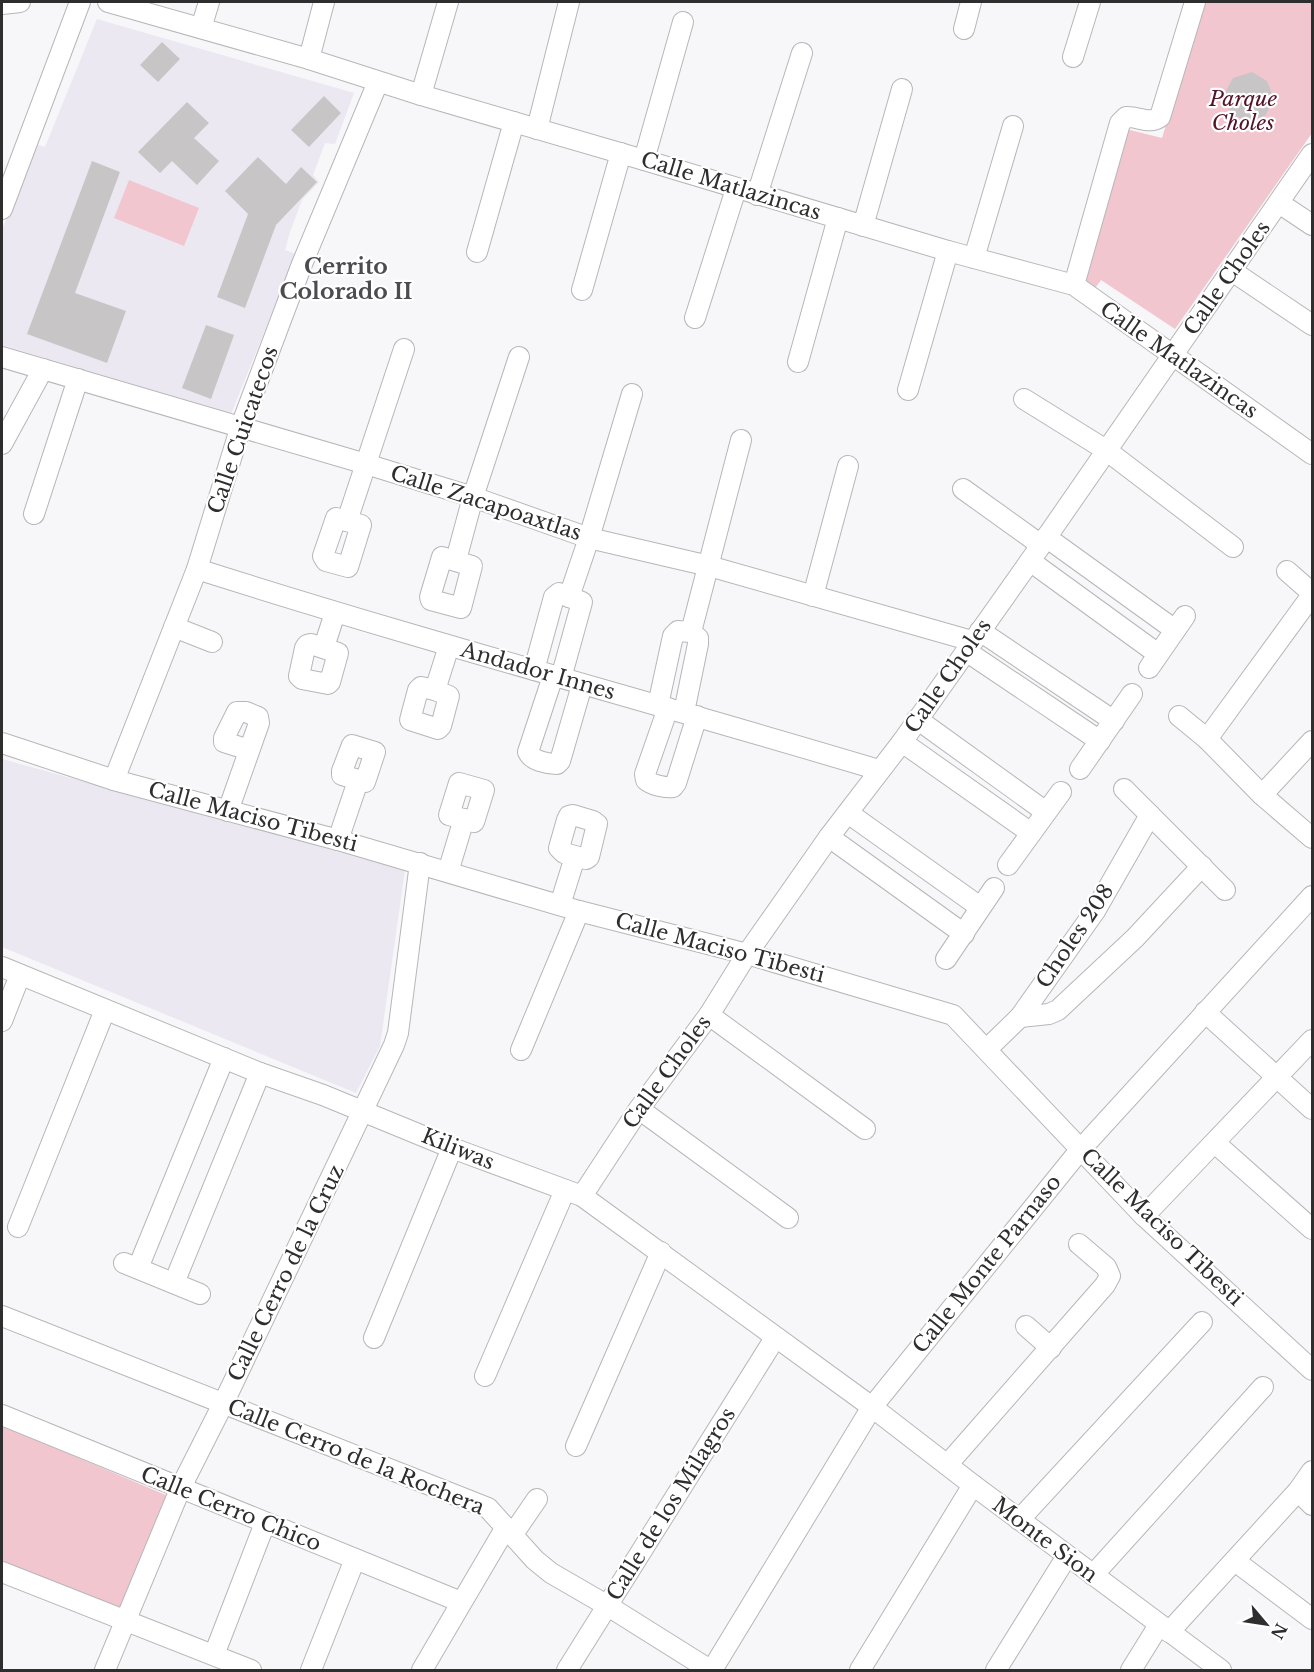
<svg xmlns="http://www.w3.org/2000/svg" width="1314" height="1672" font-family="'Libre Baskerville',serif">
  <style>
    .built { fill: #ece8f2 }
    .green { fill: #f2c6cf }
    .building { fill: #c8c5c7 }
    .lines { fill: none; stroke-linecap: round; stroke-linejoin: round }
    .minor-casing { stroke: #b7b6b9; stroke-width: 22 }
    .minor { stroke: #fff; stroke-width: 20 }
    .labels { text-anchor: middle; stroke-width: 4.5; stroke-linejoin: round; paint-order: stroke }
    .park-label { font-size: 21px; font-style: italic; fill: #531328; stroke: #fff }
    .street-label { font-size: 21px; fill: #2e2e2f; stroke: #fff }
    .neighbourhood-label { font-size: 22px; font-weight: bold; fill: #4c4b4d; stroke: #fff }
  </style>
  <rect width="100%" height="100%" fill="#f7f6f9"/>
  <g class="built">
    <path d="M97 19 354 93 335 144 325 143 313 175 319 182 302 200 290 232 285 250 296 254 231 414 2 345V230L35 144 45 147Z"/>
    <path d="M2 759 405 870 380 1046 356 1093 2 947Z"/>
  </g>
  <g class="green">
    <path d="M1203 2H1312V133L1175 329 1101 280 1096 287 1080 283 1126 129 1162 138Z"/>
    <path d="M129 180 199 208 184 246 114 218Z"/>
    <path d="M2 1425 175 1499 125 1613 2 1563Z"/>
  </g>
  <g class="building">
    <path d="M162 42 180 59 158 82 140 65Z"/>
    <path d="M1252 72 1267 81 1274 99 1265 116 1247 121 1232 115 1223 96 1233 78Z"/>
    <path d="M324 96 341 113 309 147 291 130Z"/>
    <path d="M187 102 209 123 194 138 219 161 197 185 172 161 160 173 138 152Z"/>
    <path d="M258 157 286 184 301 167 317 182 276 225 245 308 217 297 248 214 225 191Z"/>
    <path d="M92 161 120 172 75 293 126 311 107 363 27 334Z"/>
    <path d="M206 325 234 335 211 399 182 388Z"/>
  </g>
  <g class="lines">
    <defs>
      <g id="minor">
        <path d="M108 2 309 59 421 95 644 160 948 251 1074 285 1312 454"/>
        <path d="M2 4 20 2"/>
        <path d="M201 28 209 2"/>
        <path d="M964 29 971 2"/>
        <path d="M1073 57 1090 2"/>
        <path d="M309 59 324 2"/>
        <path d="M421 95 448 2"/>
        <path d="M537 129 569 2"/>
        <path d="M644 160 683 22"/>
        <path d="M757 195 802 53"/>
        <path d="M1279 203 1312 225"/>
        <path d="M2 209 80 2"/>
        <path d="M863 226 902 89"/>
        <path d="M477 252 514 122"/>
        <path d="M974 258 1013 126"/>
        <path d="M1232 271 1312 325"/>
        <path d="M1074 285 1120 123 1126 117C1138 116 1149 125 1160 117L1195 2"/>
        <path d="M582 290 621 153"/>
        <path d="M695 318 736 189"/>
        <path d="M2 357 366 464 473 497 589 538 709 566 972 641"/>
        <path d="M798 362 838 218"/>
        <path d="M908 390 948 251"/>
        <path d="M1024 399 1106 450 1233 547"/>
        <path d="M2 444 43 369"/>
        <path d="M963 489 1041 545"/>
        <path d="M34 514 78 379"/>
        <path d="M336 518 361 525 348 567 326 561 323 556Z"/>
        <path d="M347 521 404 349"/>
        <path d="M1046 537 1175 630"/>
        <path d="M442 557 472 566 461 608 431 600 430 597Z"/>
        <path d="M456 560 473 497 519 357"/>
        <path d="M1030 561 1158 654"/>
        <path d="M197 569C423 641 652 702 879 770"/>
        <path d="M1287 571 1312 593"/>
        <path d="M813 596 848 466"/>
        <path d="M569 597 589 538 632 394"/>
        <path d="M174 627 212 642"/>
        <path d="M980 631 1114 721"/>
        <path d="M691 632 741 440"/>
        <path d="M311 644 338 653 330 682 328 684 302 679 299 676 305 648 307 645Z"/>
        <path d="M324 647 335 613"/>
        <path d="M966 651 1100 741"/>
        <path d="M1149 668 1185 616"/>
        <path d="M534 670 554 597 559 593 582 602 561 678"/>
        <path d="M553 676 528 752C532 761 548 764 557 764L560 761 582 685"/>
        <path d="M421 687 435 690 449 696 441 726 438 729 410 720 418 690Z"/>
        <path d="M435 690 449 646"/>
        <path d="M658 705 673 636 678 631 691 632 698 638V644L684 712"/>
        <path d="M668 708 645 774 646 780C652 785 665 788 673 787L676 783 697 716"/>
        <path d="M1179 716 1207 739 1262 795 1312 838"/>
        <path d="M917 719 1046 812"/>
        <path d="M1207 739 1312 595"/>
        <path d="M902 742 1031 833"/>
        <path d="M2 743 114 780 338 840 579 911 747 954 953 1015 1144 1216 1312 1370"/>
        <path d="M352 745 375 752 365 782 342 775V771Z"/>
        <path d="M1080 769 1132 694"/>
        <path d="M114 780 197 569 241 426 302 264 378 82"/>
        <path d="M459 783 484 790 474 822 449 815Z"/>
        <path d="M1124 789 1225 890"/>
        <path d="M1262 795 1312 741"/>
        <path d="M228 811 259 723 258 717 246 712H237L224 738V742L249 750"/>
        <path d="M848 813 980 907"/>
        <path d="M573 815 593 821 597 824 589 857 586 859 564 853 559 848 567 820 569 816Z"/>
        <path d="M829 837 964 934"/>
        <path d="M338 840 358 781"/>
        <path d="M1008 865 1061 792"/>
        <path d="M448 872 464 819"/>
        <path d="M560 905 575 857"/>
        <path d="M946 959 994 888"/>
        <path d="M2 967 260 1073 323 1095 452 1148 582 1196 872 1407 973 1485 1221 1670"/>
        <path d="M1205 1012 1312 1109"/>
        <path d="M709 1015 865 1129"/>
        <path d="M1020 1017 1049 1014 1058 1010 1135 938 1202 866"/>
        <path d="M2 1021 20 975"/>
        <path d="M987 1049 1020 1017 1095 911 1150 815"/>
        <path d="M521 1050 579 911"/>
        <path d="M639 1109 788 1218"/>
        <path d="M1215 1143 1312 1229"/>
        <path d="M582 1196 639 1109 709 1015 747 954 829 837 902 742 1030 561 1312 154"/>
        <path d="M1144 1216 1312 1040"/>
        <path d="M18 1227 105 1010"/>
        <path d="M124 1263 200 1294"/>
        <path d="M138 1268 224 1058"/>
        <path d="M174 1283 260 1073"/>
        <path d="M2 1316 488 1508 535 1560 551 1573 608 1606 710 1670"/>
        <path d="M1026 1326 1051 1348"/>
        <path d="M374 1338 452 1148"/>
        <path d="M485 1376 565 1190"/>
        <path d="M2 1415 461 1602"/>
        <path d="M576 1446 661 1252"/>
        <path d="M947 1465 1105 1285 1110 1276 1106 1267 1079 1244"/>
        <path d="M1298 1491 1312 1505"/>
        <path d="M1019 1520 1202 1322"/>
        <path d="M513 1534 537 1499"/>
        <path d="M1235 1561 1312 1619"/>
        <path d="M2 1572 251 1670"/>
        <path d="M1093 1575 1263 1387"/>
        <path d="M1169 1632 1298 1491 1312 1471"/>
        <path d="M214 1655 265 1523"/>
        <path d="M105 1670 181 1487 224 1402 394 1045 398 1033 420 863"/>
        <path d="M311 1670 355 1559"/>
        <path d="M422 1670 506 1527"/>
        <path d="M567 1670 775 1338"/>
        <path d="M712 1670 872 1407 1080 1150 1312 896"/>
        <path d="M860 1670 973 1485"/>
        <path d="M996 1670 1067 1556"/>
        <path d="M1131 1670 1159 1625"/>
      </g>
    </defs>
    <use href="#minor" class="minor-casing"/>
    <use href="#minor" class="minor"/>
  </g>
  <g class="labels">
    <g class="park-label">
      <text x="1243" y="106">Parque<tspan x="1243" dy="24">Choles</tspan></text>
    </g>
    <g class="street-label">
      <text transform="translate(731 186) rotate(17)" y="7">Calle Matlazincas</text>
      <text transform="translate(1227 278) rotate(-55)" y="7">Calle Choles</text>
      <text transform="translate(1179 360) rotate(35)" y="7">Calle Matlazincas</text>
      <text transform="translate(243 430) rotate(-71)" y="7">Calle Cuicatecos</text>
      <text transform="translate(486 503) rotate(18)" y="7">Calle Zacapoaxtlas</text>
      <text transform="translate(538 671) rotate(16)" y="7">Andador Innes</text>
      <text transform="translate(948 676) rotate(-55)" y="7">Calle Choles</text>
      <text transform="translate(253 817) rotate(15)" y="7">Calle Maciso Tibesti</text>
      <text transform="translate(1075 936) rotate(-56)" y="7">Choles 208</text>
      <text transform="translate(720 948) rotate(15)" y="7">Calle Maciso Tibesti</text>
      <text transform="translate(667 1072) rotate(-54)" y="7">Calle Choles</text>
      <text transform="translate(458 1149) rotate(22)" y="7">Kiliwas</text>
      <text transform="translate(1162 1227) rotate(44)" y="7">Calle Maciso Tibesti</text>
      <text transform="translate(987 1264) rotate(-51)" y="7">Calle Monte Parnaso</text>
      <text transform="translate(286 1273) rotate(-64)" y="7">Calle Cerro de la Cruz</text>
      <text transform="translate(356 1457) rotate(22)" y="7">Calle Cerro de la Rochera</text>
      <text transform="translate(671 1504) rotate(-58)" y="7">Calle de los Milagros</text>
      <text transform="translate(231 1509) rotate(22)" y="7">Calle Cerro Chico</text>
      <text transform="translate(1045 1540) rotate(37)" y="7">Monte Sion</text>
    </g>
    <g class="neighbourhood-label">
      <text x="346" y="274">Cerrito<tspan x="346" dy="25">Colorado II</tspan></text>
    </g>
  </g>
  <rect width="1314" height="1672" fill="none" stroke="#2e2e2f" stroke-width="6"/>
  <g transform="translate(1266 1624) rotate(119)" stroke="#ffffff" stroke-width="4.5" paint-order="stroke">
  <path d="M0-4.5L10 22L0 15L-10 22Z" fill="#2e2e2f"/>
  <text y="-9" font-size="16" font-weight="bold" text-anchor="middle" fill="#2e2e2f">N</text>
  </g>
</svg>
